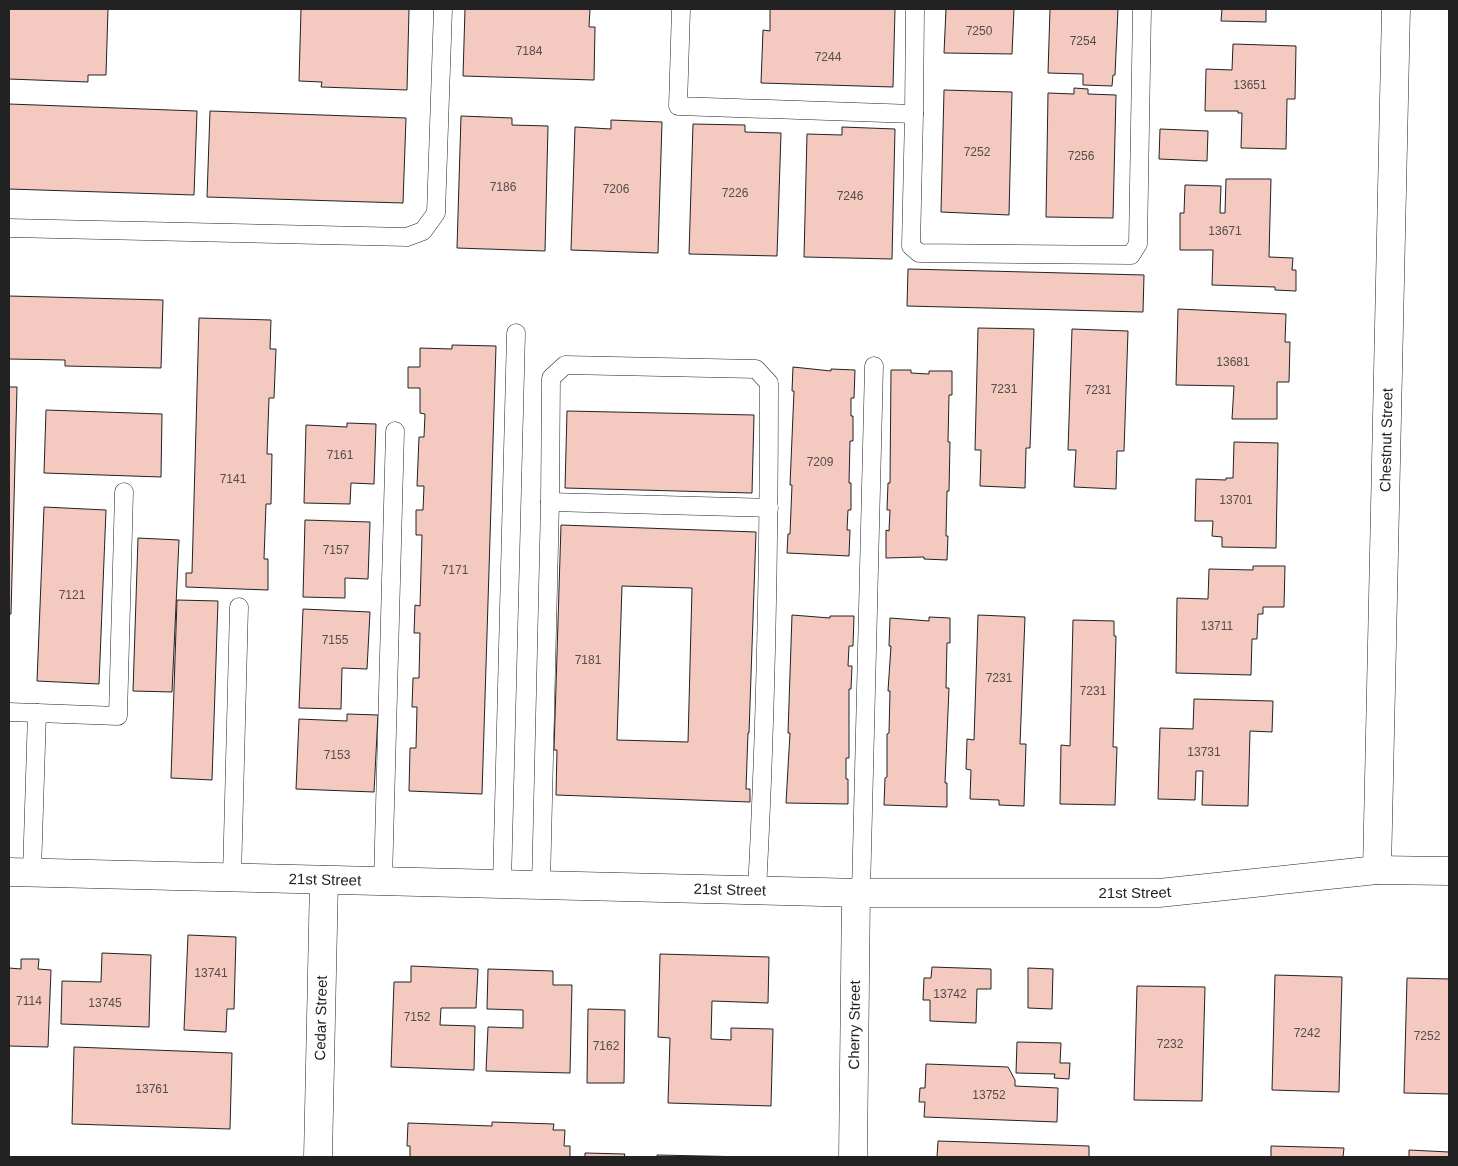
<svg xmlns="http://www.w3.org/2000/svg" width="1458" height="1166" font-family="Helvetica,sans-serif">
  <style>
    .building { fill: #f3c9c0; stroke: #222; fill-rule: evenodd }
    .lines { fill: none; stroke-linecap: round; stroke-linejoin: round }
    .lane-casing { stroke: #222; stroke-width: 19 }
    .street-casing { stroke: #222; stroke-width: 29 }
    .secondary-casing { stroke: #222; stroke-width: 29 }
    .lane { stroke: #fff; stroke-width: 18 }
    .street { stroke: #fff; stroke-width: 28 }
    .secondary { stroke: #fff; stroke-width: 28 }
    .labels { text-anchor: middle; stroke-width: 4; stroke-linejoin: round; paint-order: stroke }
    .number-label { font-size: 12px; fill: #564c4a }
    .street-label { font-size: 15px; fill: #222; stroke: #fff }
  </style>
  <rect width="100%" height="100%" fill="#fff"/>
  <g class="building">
    <path d="M9 9H108L106 75H88V82L9 79Z"/>
    <path d="M301 9H409L407 90 321 87 322 82 299 81Z"/>
    <path d="M465 9H590L589 27H595L594 80 463 76Z"/>
    <path d="M770 9H895L893 87 761 83 763 30 770 31Z"/>
    <path d="M946 9H1014L1012 54 944 53Z"/>
    <path d="M1050 9H1118L1115 75H1113L1112 86 1083 85V74L1048 73Z"/>
    <path d="M1222 9H1266V22L1221 21Z"/>
    <path d="M1233 44 1296 46 1295 99H1287L1286 149 1241 148 1242 113H1238V111H1205L1206 69 1232 70Z"/>
    <path d="M1074 88 1088 89V94L1116 95 1113 218 1046 217 1048 93 1074 94Z"/>
    <path d="M944 90 1012 92 1009 215 941 212Z"/>
    <path d="M9 104 197 111 194 195 9 189Z"/>
    <path d="M210 111 406 118 403 203 207 197Z"/>
    <path d="M461 116 512 118V125L548 126 545 251 457 248Z"/>
    <path d="M611 120 662 122 658 253 571 250 575 127 611 129Z"/>
    <path d="M693 124 745 125V132L781 133 777 256 689 254Z"/>
    <path d="M842 127 895 129 892 259 804 257 807 134 842 135Z"/>
    <path d="M1160 129 1208 131 1207 161 1159 159Z"/>
    <path d="M1226 179H1271L1269 257 1293 258 1292 270H1296V291L1275 290V287L1212 285 1213 250H1180V213H1184L1185 185 1221 186 1220 213H1225Z"/>
    <path d="M908 269 1144 275 1143 312 907 306Z"/>
    <path d="M9 296 163 300 161 368 65 366V360L9 359Z"/>
    <path d="M1178 309 1286 314 1285 342H1290L1289 382H1277V419H1232L1234 386 1176 385Z"/>
    <path d="M199 318 271 320 270 349H276L274 398H269L267 454H272L271 504H266L264 559H268V590L186 587V573H192Z"/>
    <path d="M978 328 1034 329 1030 448H1026L1025 488 980 486 981 450H975Z"/>
    <path d="M1072 329 1128 331 1124 451H1117L1116 489 1074 487 1076 450H1068Z"/>
    <path d="M452 345 496 346 482 794 409 791 410 748H416L417 707H412L413 678H419L420 633H414L415 605 420 606 422 535H416V510H423L424 486H417L419 437H424L425 414 420 413V388H408V367H420V348L452 349Z"/>
    <path d="M793 367 831 371V369L855 370 854 398H851V416H853V441H850L849 483H851V510H848L847 530H850L849 556 787 553 788 534H790L792 485H790L794 391H792Z"/>
    <path d="M891 370H911V373L929 374V371H952V395H949L948 442H950L949 491H947L946 536H948L947 560 924 559V557L886 558V530L889 531 890 510H887L888 483H890Z"/>
    <path d="M9 387H17L11 614H9Z"/>
    <path d="M46 410 162 414 161 477 44 473Z"/>
    <path d="M567 411 754 415 752 493 565 488Z"/>
    <path d="M347 423 376 424 374 484 351 483 350 504 304 503 306 425 347 427Z"/>
    <path d="M1234 442 1278 443 1276 548 1222 547V537L1212 536 1213 521H1195L1196 479 1226 480V478H1233Z"/>
    <path d="M44 507 106 510 99 684 37 681Z"/>
    <path d="M305 520 370 522 368 579 345 578V598L303 597Z"/>
    <path d="M561 525 756 532 749 733H748L746 789H750V802L556 795 557 750H554ZM622 586 692 588 688 742 617 740Z"/>
    <path d="M138 538 179 540 172 692 133 691Z"/>
    <path d="M1253 566H1285L1284 607H1263V614H1258L1257 639H1252L1251 675 1176 673 1177 598 1208 599 1209 569 1253 570Z"/>
    <path d="M177 600 218 601 212 780 171 778Z"/>
    <path d="M303 609 370 612 367 669 342 668 341 709 299 708Z"/>
    <path d="M792 615 830 618V616H854L853 646H849L848 666H852L851 689H849V758H846V779H848V804L786 803 790 733H788Z"/>
    <path d="M978 615 1025 617 1020 744H1026L1024 806 999 805V800L970 799 971 770 966 769 967 739 974 740Z"/>
    <path d="M929 617 950 618V643H947L946 688H949L945 783H947V807L884 805 885 778 887 777V734L889 733 890 691H888L891 646H889L890 618 929 621Z"/>
    <path d="M1073 620 1114 621V636H1116L1113 747H1117L1115 805 1060 804 1061 745 1070 746Z"/>
    <path d="M1194 699 1273 701 1272 732 1250 731 1248 806 1202 805 1203 771H1196L1195 800 1158 799 1160 728 1193 729Z"/>
    <path d="M347 714 378 715 374 792 296 789 299 719 347 721Z"/>
    <path d="M188 935 236 937 234 1009H227L226 1032 184 1030Z"/>
    <path d="M102 953 151 955 149 1027 61 1024 62 981 101 982Z"/>
    <path d="M660 954 769 957 768 1003 712 1001 711 1039 731 1040V1028L773 1029 771 1106 668 1103 670 1038 658 1037Z"/>
    <path d="M21 959H39L38 969 51 970 48 1047 9 1046V968L21 969Z"/>
    <path d="M411 966 478 969 476 1008H441L440 1025 475 1026 474 1070 391 1067 394 982H411Z"/>
    <path d="M932 967 991 969V989H977L976 1023 930 1021V1000H923L924 978H931Z"/>
    <path d="M1028 968 1053 969 1052 1009 1028 1008Z"/>
    <path d="M488 969 553 971V985H572L570 1073 486 1071 488 1027 523 1028V1010L487 1009Z"/>
    <path d="M1275 975 1342 977 1339 1092 1272 1090Z"/>
    <path d="M1407 978 1449 979V1094L1404 1093Z"/>
    <path d="M1137 986 1205 987 1202 1101 1134 1100Z"/>
    <path d="M588 1009 625 1010 624 1083H587Z"/>
    <path d="M1017 1042 1061 1043 1060 1063H1070L1069 1079 1054 1078 1055 1074 1016 1073Z"/>
    <path d="M74 1047 232 1053 230 1129 72 1124Z"/>
    <path d="M926 1064 1008 1067 1015 1080V1086L1058 1088 1057 1122 924 1117 925 1102H919L920 1088H925Z"/>
    <path d="M492 1122 554 1124 553 1130H565L564 1146H570V1157H410V1146H407L408 1123 492 1126Z"/>
    <path d="M938 1141 1089 1146V1157H937Z"/>
    <path d="M1271 1146 1344 1148 1343 1157H1271Z"/>
    <path d="M1409 1150 1449 1152V1157H1409Z"/>
    <path d="M585 1153 625 1154 624 1157H585Z"/>
    <path d="M657 1155 750 1157H657Z"/>
  </g>
  <g class="lines">
    <defs>
      <g id="lane">
        <path d="M681 9 678 106 914 114 915 9"/>
        <path d="M914 114 911 246 919 253 1131 255 1138 244 1142 9"/>
        <path d="M9 228 407 237 423 231 436 213 443 9"/>
        <path d="M550 502 769 508"/>
        <path d="M9 712 37 713"/>
        <path d="M32 872 37 713 118 716 124 492"/>
        <path d="M232 877 239 607"/>
        <path d="M383 881 395 431"/>
        <path d="M502 884 516 333"/>
        <path d="M541 885 550 502 551 378 565 365 756 369 769 383C769 552 766 721 757 890"/>
        <path d="M861 893 874 366"/>
      </g>
      <g id="street">
        <path id="s1" d="M1377 870 1396 9"/>
        <path id="s2" d="M318 1157 324 880"/>
        <path id="s3" d="M853 1157 856 892"/>
      </g>
      <g id="secondary">
        <path id="s4" d="M9 872 861 893H1159L1377 870 1449 871"/>
      </g>
    </defs>
    <use href="#lane" class="lane-casing"/>
    <use href="#street" class="street-casing"/>
    <use href="#secondary" class="secondary-casing"/>
    <use href="#lane" class="lane"/>
    <use href="#street" class="street"/>
    <use href="#secondary" class="secondary"/>
  </g>
  <g class="labels">
    <g class="number-label">
      <text x="979" y="35">7250</text>
      <text x="1083" y="45">7254</text>
      <text x="529" y="55">7184</text>
      <text x="828" y="61">7244</text>
      <text x="1250" y="89">13651</text>
      <text x="977" y="156">7252</text>
      <text x="1081" y="160">7256</text>
      <text x="503" y="191">7186</text>
      <text x="616" y="193">7206</text>
      <text x="735" y="197">7226</text>
      <text x="850" y="200">7246</text>
      <text x="1225" y="235">13671</text>
      <text x="1233" y="366">13681</text>
      <text x="1004" y="393">7231</text>
      <text x="1098" y="394">7231</text>
      <text x="340" y="459">7161</text>
      <text x="820" y="466">7209</text>
      <text x="233" y="483">7141</text>
      <text x="1236" y="504">13701</text>
      <text x="336" y="554">7157</text>
      <text x="455" y="574">7171</text>
      <text x="72" y="599">7121</text>
      <text x="1217" y="630">13711</text>
      <text x="335" y="644">7155</text>
      <text x="588" y="664">7181</text>
      <text x="999" y="682">7231</text>
      <text x="1093" y="695">7231</text>
      <text x="1204" y="756">13731</text>
      <text x="337" y="759">7153</text>
      <text x="211" y="977">13741</text>
      <text x="950" y="998">13742</text>
      <text x="29" y="1005">7114</text>
      <text x="105" y="1007">13745</text>
      <text x="417" y="1021">7152</text>
      <text x="1307" y="1037">7242</text>
      <text x="1427" y="1040">7252</text>
      <text x="1170" y="1048">7232</text>
      <text x="606" y="1050">7162</text>
      <text x="152" y="1093">13761</text>
      <text x="989" y="1099">13752</text>
    </g>
    <g class="street-label">
      <text dy="5" stroke="none"><textPath href="#s1" startOffset="430">Chestnut Street</textPath></text>
      <text dy="5" stroke="none"><textPath href="#s4" startOffset="316">21st Street</textPath></text>
      <text dy="5" stroke="none"><textPath href="#s4" startOffset="721">21st Street</textPath></text>
      <text dy="5" stroke="none"><textPath href="#s4" startOffset="1126">21st Street</textPath></text>
      <text dy="5" stroke="none"><textPath href="#s2" startOffset="139">Cedar Street</textPath></text>
      <text dy="5" stroke="none"><textPath href="#s3" startOffset="132">Cherry Street</textPath></text>
    </g>
  </g>
  <rect width="1458" height="1166" fill="none" stroke="#222222" stroke-width="20"/>
</svg>
